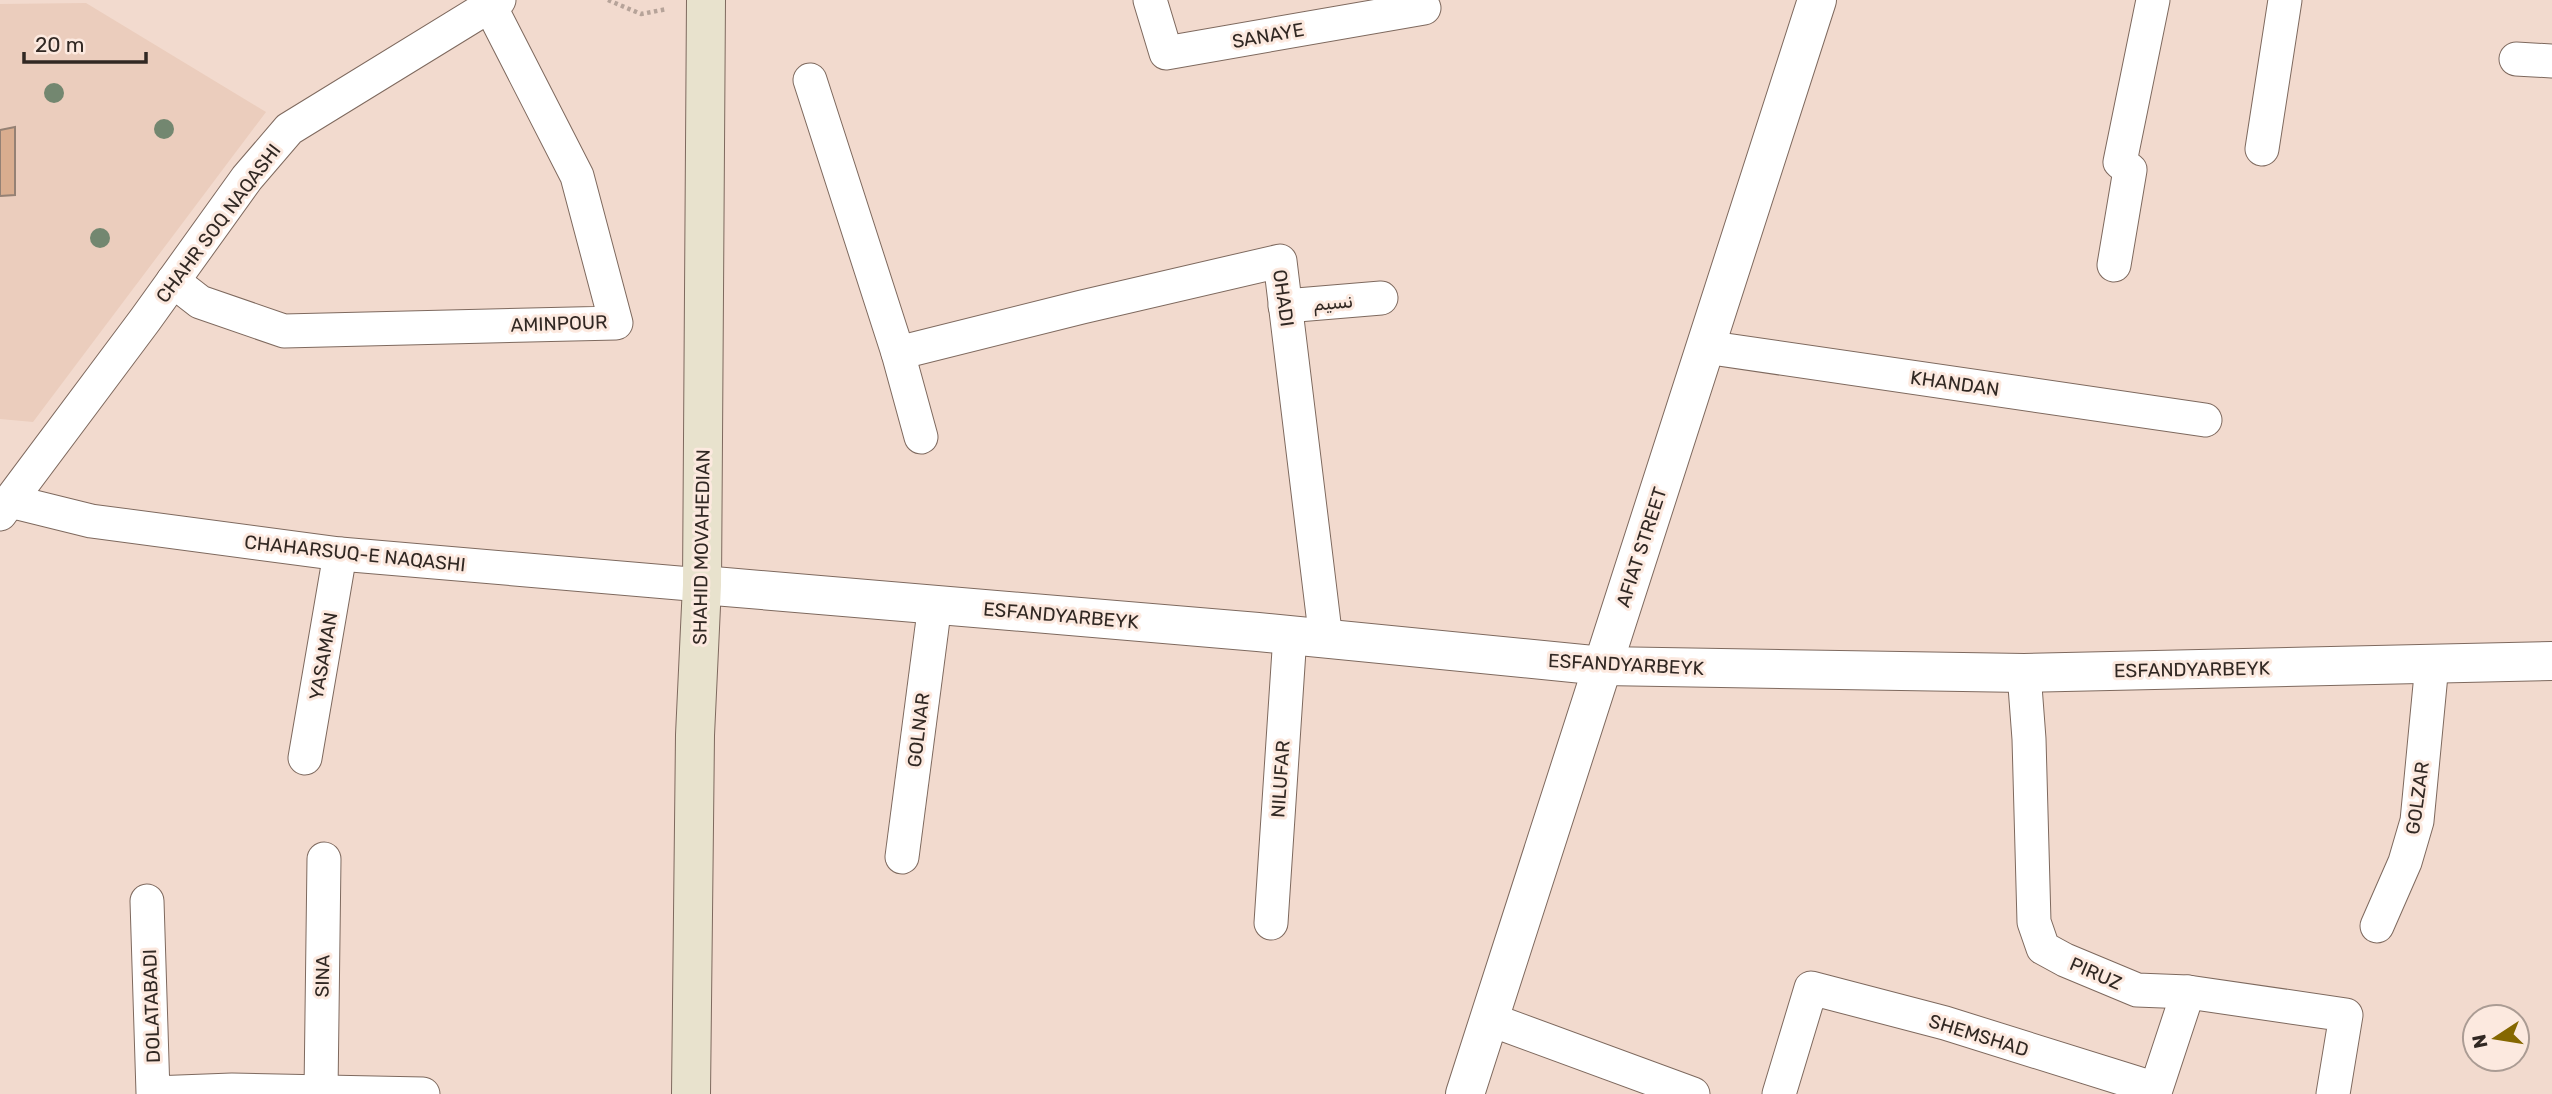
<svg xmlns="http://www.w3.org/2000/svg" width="2552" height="1094" font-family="Rubik,Cairo,sans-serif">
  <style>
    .built { fill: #ebcdbd }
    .building { fill: #d9ad8f; stroke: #958174; stroke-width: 2 }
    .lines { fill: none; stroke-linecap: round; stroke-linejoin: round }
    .minor-casing { stroke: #7e695e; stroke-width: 35 }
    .tertiary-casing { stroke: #7e695e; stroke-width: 40 }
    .secondary-casing { stroke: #7e695e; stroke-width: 40 }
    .path { stroke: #b6a399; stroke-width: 4.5; stroke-dasharray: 3.5 3.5; stroke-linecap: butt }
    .minor { stroke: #fff; stroke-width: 33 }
    .tertiary { stroke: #fff; stroke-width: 38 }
    .secondary { stroke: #e8e2cd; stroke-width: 38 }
    .tree { fill: #738770 }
    .labels { text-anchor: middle; stroke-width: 6; stroke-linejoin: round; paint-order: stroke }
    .street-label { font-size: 19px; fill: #312823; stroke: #fce9df }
  </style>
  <rect width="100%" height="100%" fill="#f2dace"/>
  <path class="built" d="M86 3 266 112 33 422 0 419V4Z"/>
  <path class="building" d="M15 127V195L0 196V130Z"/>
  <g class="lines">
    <defs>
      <g id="minor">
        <path d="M1150 0 1166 53 1424 8"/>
        <path d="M2516 59 2552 61"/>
        <path d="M810 80 898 353 921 437"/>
        <path d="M2262 149 2285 0"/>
        <path d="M2114 265 2130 170 2120 162 2153 0"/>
        <path d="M173 281 200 302 284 331 616 323 577 176 490 6"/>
        <path d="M1285 306 1381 298"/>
        <path d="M1705 347 2205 420"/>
        <path d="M898 353 1082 307 1280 261 1326 640"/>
        <path d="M10 501 91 521 340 554 702 585"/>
        <path d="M0 514 145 320 247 178 289 129 499 0"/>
        <path d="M2024 673 2029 739 2034 922 2043 948 2065 960 2137 990 2188 992 2346 1015 2333 1094"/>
        <path d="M305 758 340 554"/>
        <path d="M902 857 935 604"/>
        <path d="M147 901 153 1093 232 1090 423 1094"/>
        <path d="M1271 923 1290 635"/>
        <path d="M2377 926 2405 862 2417 821 2432 664"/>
        <path d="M1489 1019 1693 1094"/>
        <path d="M321 1092 324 859"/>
        <path d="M1779 1094 1811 988 1945 1023 2156 1089 2188 992"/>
      </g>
      <g id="tertiary">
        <path d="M702 585 1258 632 1603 666 2024 673 2552 661"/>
        <path d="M1465 1094 1817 0"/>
      </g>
      <path id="secondary" d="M691 1094 695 735 702 585 706 0"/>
    </defs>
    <use href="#minor" class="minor-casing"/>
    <use href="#tertiary" class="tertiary-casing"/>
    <use href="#secondary" class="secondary-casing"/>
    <path class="path" d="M608 0 641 14 667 9"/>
    <use href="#minor" class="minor"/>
    <use href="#tertiary" class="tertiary"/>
    <use href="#secondary" class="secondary"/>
  </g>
  <g class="tree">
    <circle cx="54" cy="93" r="10"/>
    <circle cx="164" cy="129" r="10"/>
    <circle cx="100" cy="238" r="10"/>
  </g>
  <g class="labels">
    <g class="street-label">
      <text transform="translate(1268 35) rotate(-10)" y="7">SANAYE</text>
      <text transform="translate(218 223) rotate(-53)" y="7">CHAHR SOQ NAQASHI</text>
      <text transform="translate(1284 298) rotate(82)" y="7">OHADI</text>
      <text transform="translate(1333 302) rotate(-5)" y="7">نسیم</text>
      <text transform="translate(559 323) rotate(-2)" y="7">AMINPOUR</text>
      <text transform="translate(1955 383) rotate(8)" y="7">KHANDAN</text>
      <text transform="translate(701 547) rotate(-89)" y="7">SHAHID MOVAHEDIAN</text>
      <text transform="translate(1641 547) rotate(-72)" y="7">AFIAT STREET</text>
      <text transform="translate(355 553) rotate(6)" y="7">CHAHARSUQ-E NAQASHI</text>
      <text transform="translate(1061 615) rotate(5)" y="7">ESFANDYARBEYK</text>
      <text transform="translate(323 656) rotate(-80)" y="7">YASAMAN</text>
      <text transform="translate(1626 664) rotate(3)" y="7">ESFANDYARBEYK</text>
      <text transform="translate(2192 669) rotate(-1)" y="7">ESFANDYARBEYK</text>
      <text transform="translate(918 730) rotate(-83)" y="7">GOLNAR</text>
      <text transform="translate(1280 779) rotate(-86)" y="7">NILUFAR</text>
      <text transform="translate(2417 798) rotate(-82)" y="7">GOLZAR</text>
      <text transform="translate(2096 973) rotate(23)" y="7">PIRUZ</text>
      <text transform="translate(322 976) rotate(-89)" y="7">SINA</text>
      <text transform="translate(151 1006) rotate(-92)" y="7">DOLATABADI</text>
      <text transform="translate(1979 1035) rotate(17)" y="7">SHEMSHAD</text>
    </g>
  </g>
  <g transform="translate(2496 1038) rotate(258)"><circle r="33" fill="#fce9df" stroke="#ab9c94" stroke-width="2"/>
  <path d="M0-5L12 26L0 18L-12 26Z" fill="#856700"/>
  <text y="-10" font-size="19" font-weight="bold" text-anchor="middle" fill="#312823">N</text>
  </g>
  <path d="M24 52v10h122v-10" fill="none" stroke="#312823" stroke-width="3.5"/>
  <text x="35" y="52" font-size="21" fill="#312823" stroke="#fce9df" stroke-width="5" paint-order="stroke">20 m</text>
</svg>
